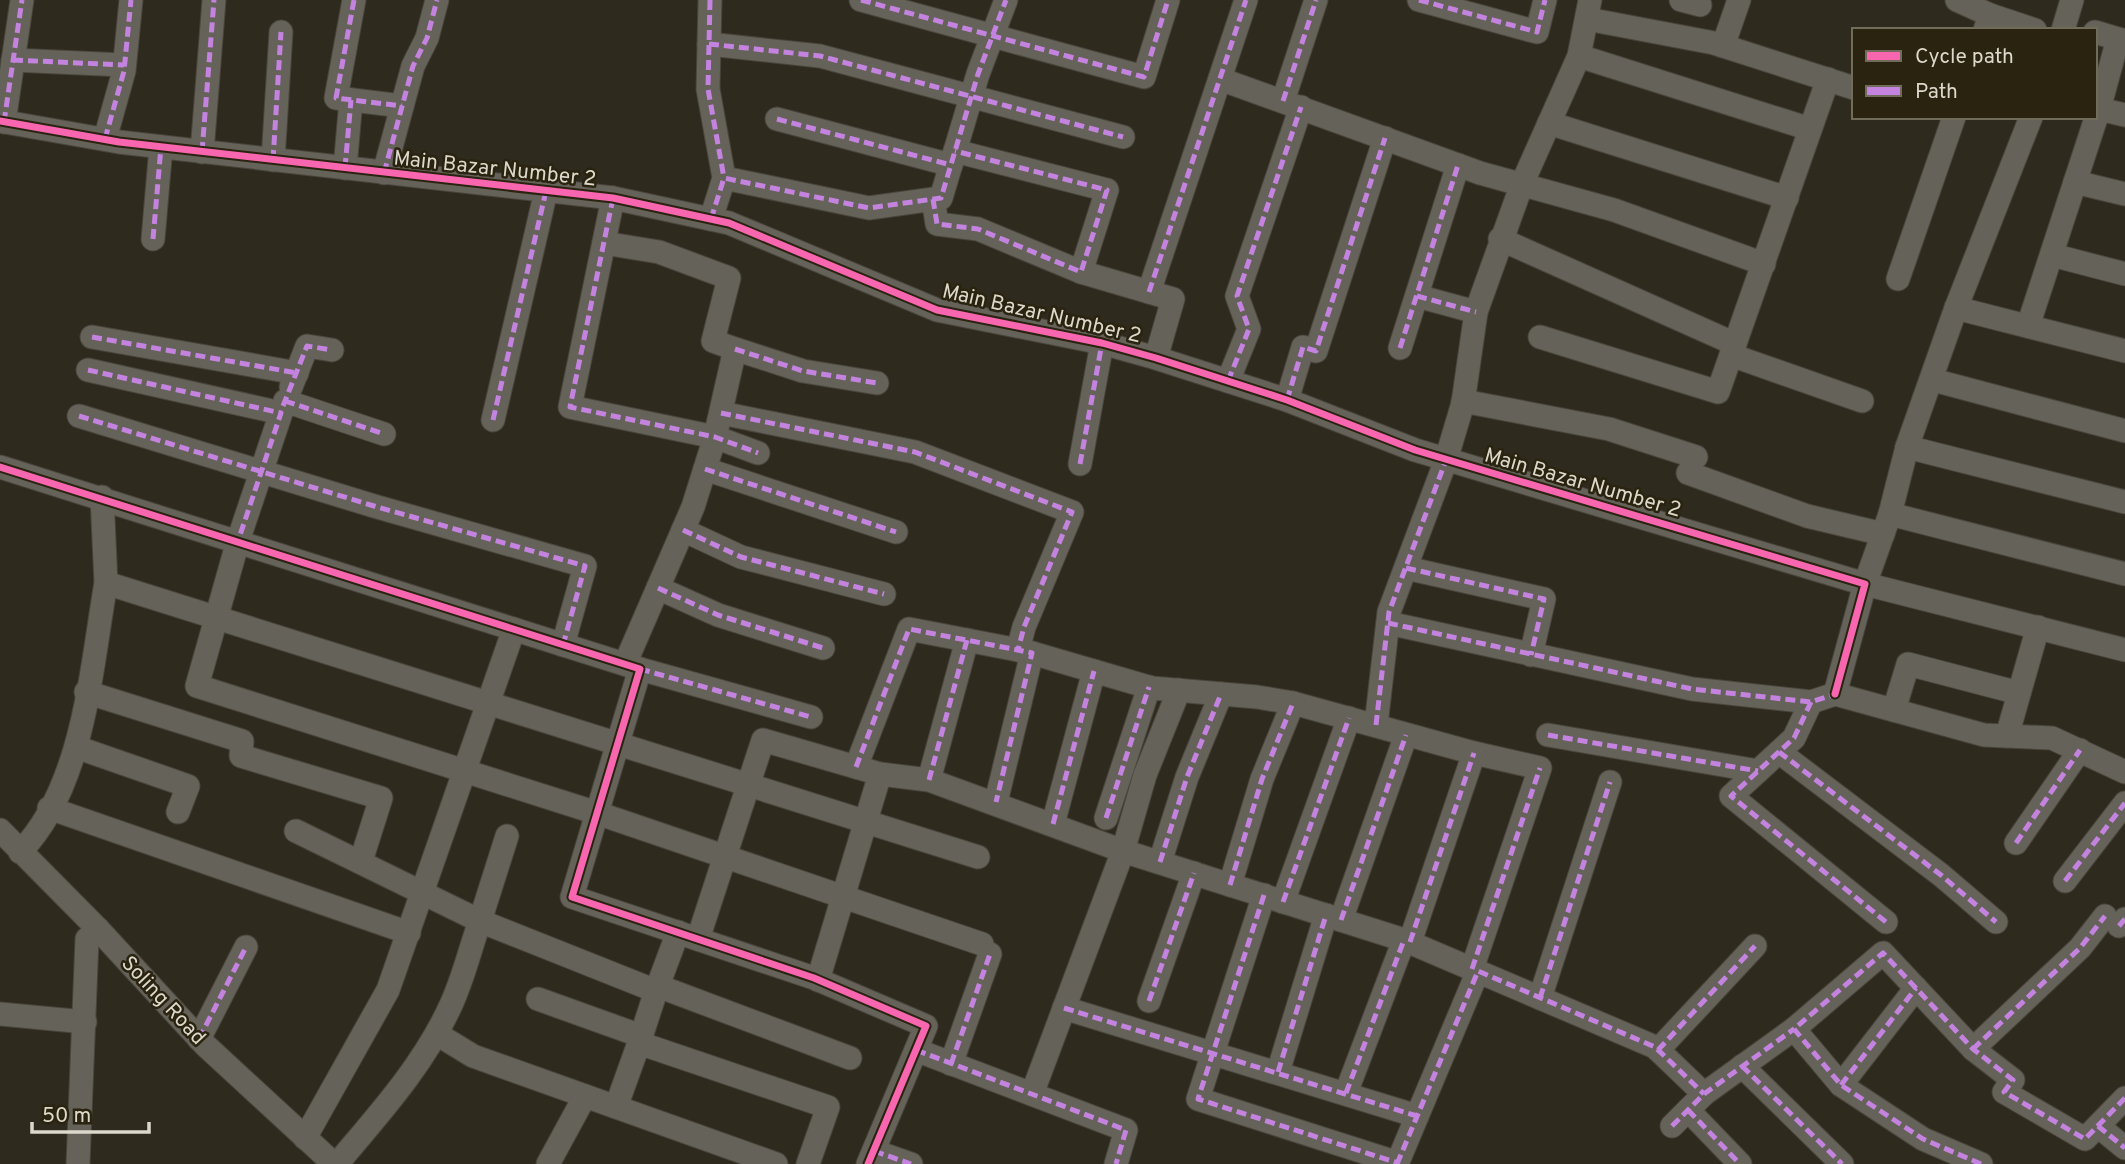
<svg xmlns="http://www.w3.org/2000/svg" width="2125" height="1164" font-family="Overpass,sans-serif">
  <style>
    .lines { fill: none; stroke-linecap: round; stroke-linejoin: round }
    .minor-casing { stroke: #49453c; stroke-width: 25 }
    .minor { stroke: #65625a; stroke-width: 23 }
    .quiet { stroke: #c483df; stroke-width: 5; stroke-dasharray: 10 5; stroke-linecap: butt }
    .cycleway-casing { stroke: #2a230f; stroke-width: 11 }
    .cycleway { stroke: #f766af; stroke-width: 7 }
    .labels { text-anchor: middle; stroke-width: 5; stroke-linejoin: round; paint-order: stroke }
    .street-label { font-size: 21px; fill: #dcd8cb; stroke: #2a230f }
  </style>
  <rect width="100%" height="100%" fill="#2e2a1e"/>
  <g class="lines">
    <defs>
      <g id="minor">
        <path d="M354 0 336 98 402 106"/>
        <path d="M710 0 708 89 724 178"/>
        <path d="M861 0 1144 77 1168 0"/>
        <path d="M1419 0 1537 32 1545 0"/>
        <path d="M1681 0 1700 5"/>
        <path d="M1957 0 1990 15"/>
        <path d="M1587 19 1714 43 1854 88"/>
        <path d="M1985 30 1990 15 2035 30"/>
        <path d="M2063 30 2072 0"/>
        <path d="M2095 32 2125 41"/>
        <path d="M709 44 820 56 1123 137"/>
        <path d="M1723 46 1739 0"/>
        <path d="M1579 56 1810 129"/>
        <path d="M13 60 124 65"/>
        <path d="M1220 79 1480 173 1614 210 1764 264"/>
        <path d="M1283 101 1316 0"/>
        <path d="M2099 109 2125 115"/>
        <path d="M2031 117 1956 308 1907 447 1890 514 1865 584 2125 650"/>
        <path d="M777 119 951 165"/>
        <path d="M0 121 119 142 613 198 729 223 937 310 1102 343 1156 358 1287 400 1415 450 1865 584 1835 694"/>
        <path d="M4 122 22 0"/>
        <path d="M1549 123 1787 198"/>
        <path d="M105 139 124 71 131 0"/>
        <path d="M202 152 214 0"/>
        <path d="M273 160 281 32"/>
        <path d="M345 168 351 100"/>
        <path d="M384 173 413 66 427 38 437 0"/>
        <path d="M2075 182 2125 194"/>
        <path d="M613 198 570 407 715 437 758 453"/>
        <path d="M933 199 937 224 978 229 1081 272 1107 190 955 151"/>
        <path d="M711 219 724 178 869 208 941 198 978 74 1006 0"/>
        <path d="M153 239 161 147"/>
        <path d="M1500 239 1735 344"/>
        <path d="M604 243 659 252 729 278 713 341 735 349 715 437 693 507 625 664"/>
        <path d="M2052 255 2125 274"/>
        <path d="M1081 272 1173 299 1156 358"/>
        <path d="M1898 279 1954 117"/>
        <path d="M1149 292 1246 0"/>
        <path d="M1417 296 1476 312"/>
        <path d="M1956 308 2125 351"/>
        <path d="M2028 326 2099 109 2118 39"/>
        <path d="M92 337 297 373"/>
        <path d="M1540 337 1718 392 1828 79"/>
        <path d="M1400 348 1458 165"/>
        <path d="M735 349 803 371 877 383"/>
        <path d="M1731 355 1862 401"/>
        <path d="M88 370 281 413 238 541 197 686 597 813 982 944"/>
        <path d="M1933 380 2125 431"/>
        <path d="M1228 381 1249 329 1237 296 1301 107"/>
        <path d="M291 387 307 346 332 350"/>
        <path d="M1287 400 1303 347 1316 351 1385 138"/>
        <path d="M285 401 384 434"/>
        <path d="M1463 401 1609 429 1696 457"/>
        <path d="M721 413 915 452 1072 512 1024 627 1018 650 1032 653 996 802"/>
        <path d="M79 416 374 506 585 566 563 645"/>
        <path d="M493 420 546 191"/>
        <path d="M1907 447 2125 502"/>
        <path d="M1080 464 1102 343"/>
        <path d="M0 467 640 669 572 897 814 978 926 1026 868 1164"/>
        <path d="M705 469 896 532"/>
        <path d="M1688 473 1807 516 1883 534"/>
        <path d="M102 497 106 583 978 857"/>
        <path d="M1890 514 2125 574"/>
        <path d="M683 530 741 557 884 594"/>
        <path d="M1406 568 1544 599 1531 655"/>
        <path d="M658 588 718 615 823 648"/>
        <path d="M1388 623 1692 689 1811 702 1835 694 1984 735 2052 738 2125 772"/>
        <path d="M1032 653 1152 688 1257 697 1293 703 1474 753 1540 768 1472 969"/>
        <path d="M640 669 811 717"/>
        <path d="M86 692 242 741 241 756 381 798 361 861"/>
        <path d="M1811 702 1794 738 1731 796 1886 922"/>
        <path d="M1894 710 1908 664 2019 693"/>
        <path d="M1376 725 1389 612 1446 460 1463 403 1476 312 1522 184 1579 56 1590 0"/>
        <path d="M1548 735 1758 771"/>
        <path d="M2007 736 2038 627"/>
        <path d="M76 747 188 786 178 812"/>
        <path d="M1779 752 1941 875 1996 922"/>
        <path d="M856 767 909 629 1018 650"/>
        <path d="M929 780 967 640"/>
        <path d="M49 808 409 933"/>
        <path d="M1106 818 1149 687"/>
        <path d="M1053 824 1094 671"/>
        <path d="M0 830 98 929 205 1045 334 1164"/>
        <path d="M296 831 480 921 507 836"/>
        <path d="M2016 843 2080 750"/>
        <path d="M20 852C84 787 91 668 106 583"/>
        <path d="M1160 862 1187 777 1221 694"/>
        <path d="M2065 881 2125 803"/>
        <path d="M1230 885 1262 779 1293 703"/>
        <path d="M1264 895 1198 1099 1398 1163"/>
        <path d="M1283 902 1349 718"/>
        <path d="M1341 920 1406 735"/>
        <path d="M2119 926 2125 919"/>
        <path d="M698 939 763 740 880 774 929 780 1123 851 1404 940 1655 1047 1704 1094"/>
        <path d="M1410 942 1474 753"/>
        <path d="M818 980 880 774"/>
        <path d="M658 986 850 1058"/>
        <path d="M1540 998 1610 782"/>
        <path d="M538 999 641 1036"/>
        <path d="M1149 1001 1194 873"/>
        <path d="M1064 1008 1417 1116"/>
        <path d="M0 1014 85 1022"/>
        <path d="M437 1034 473 1056 776 1164"/>
        <path d="M199 1039 246 947"/>
        <path d="M639 1043 656 991"/>
        <path d="M1973 1049 2080 948 2105 916"/>
        <path d="M916 1050 1126 1130 1116 1164"/>
        <path d="M1658 1050 1755 946"/>
        <path d="M951 1064 990 954"/>
        <path d="M1742 1066 1842 1164"/>
        <path d="M1278 1072 1326 915"/>
        <path d="M1841 1085 1916 988"/>
        <path d="M1346 1093 1404 940"/>
        <path d="M1032 1094 1123 851 1145 775 1179 690"/>
        <path d="M616 1107 639 1043 828 1107 808 1164"/>
        <path d="M1688 1110 1740 1164"/>
        <path d="M1672 1126 1704 1094 1794 1029"/>
        <path d="M2098 1126 2125 1148"/>
        <path d="M305 1138 388 990 514 629"/>
        <path d="M874 1151 911 1164"/>
        <path d="M78 1164 87 939 98 929"/>
        <path d="M337 1164C378 1115 423 1066 450 1007 463 980 470 949 480 921L656 991 678 932"/>
        <path d="M548 1164 585 1096"/>
        <path d="M1397 1164 1478 971"/>
        <path d="M1981 1164 1923 1139 1841 1085 1794 1029 1883 953 1973 1049 2013 1080 2004 1092 2085 1139 2125 1098"/>
      </g>
    </defs>
    <use href="#minor" class="minor-casing"/>
    <use href="#minor" class="minor"/>
    <g class="quiet">
      <path d="M354 0 336 98 402 106"/>
      <path d="M710 0 708 89 724 178"/>
      <path d="M861 0 1144 77 1168 0"/>
      <path d="M1419 0 1537 32 1545 0"/>
      <path d="M709 44 820 56 1123 137"/>
      <path d="M13 60 124 65"/>
      <path d="M1283 101 1316 0"/>
      <path d="M777 119 951 165"/>
      <path d="M4 122 22 0"/>
      <path d="M105 139 124 71 131 0"/>
      <path d="M202 152 214 0"/>
      <path d="M273 160 281 32"/>
      <path d="M345 168 351 100"/>
      <path d="M384 173 413 66 427 38 437 0"/>
      <path d="M613 198 570 407 715 437 758 453"/>
      <path d="M933 199 937 224 978 229 1081 272 1107 190 955 151"/>
      <path d="M711 219 724 178 869 208 941 198 978 74 1006 0"/>
      <path d="M153 239 161 147"/>
      <path d="M1149 292 1246 0"/>
      <path d="M1417 296 1476 312"/>
      <path d="M92 337 297 373"/>
      <path d="M1400 348 1458 165"/>
      <path d="M735 349 803 371 877 383"/>
      <path d="M88 370 281 413 238 541"/>
      <path d="M1228 381 1249 329 1237 296 1301 107"/>
      <path d="M1287 400 1303 347 1316 351 1385 138"/>
      <path d="M285 401 384 434"/>
      <path d="M283 406 307 346 332 350"/>
      <path d="M721 413 915 452 1072 512 1024 627 1018 650 1032 653 996 802"/>
      <path d="M79 416 374 506 585 566 563 645"/>
      <path d="M493 420 546 191"/>
      <path d="M1080 464 1102 343"/>
      <path d="M705 469 896 532"/>
      <path d="M683 530 741 557 884 594"/>
      <path d="M1406 568 1544 599 1531 655"/>
      <path d="M658 588 718 615 823 648"/>
      <path d="M1388 623 1692 689 1811 702 1835 694"/>
      <path d="M640 669 811 717"/>
      <path d="M1811 702 1794 738 1731 796 1886 922"/>
      <path d="M1376 725 1389 612 1446 460"/>
      <path d="M1548 735 1758 771"/>
      <path d="M1779 752 1941 875 1996 922"/>
      <path d="M856 767 909 629 1018 650"/>
      <path d="M929 780 967 640"/>
      <path d="M1106 818 1149 687"/>
      <path d="M1053 824 1094 671"/>
      <path d="M2016 843 2080 750"/>
      <path d="M1160 862 1187 777 1221 694"/>
      <path d="M2065 881 2125 803"/>
      <path d="M1230 885 1262 779 1293 703"/>
      <path d="M1264 895 1198 1099 1398 1163"/>
      <path d="M1283 902 1349 718"/>
      <path d="M1341 920 1406 735"/>
      <path d="M2119 926 2125 919"/>
      <path d="M1410 942 1474 753"/>
      <path d="M1472 969 1540 768"/>
      <path d="M1540 998 1610 782"/>
      <path d="M1149 1001 1194 873"/>
      <path d="M1064 1008 1417 1116"/>
      <path d="M199 1039 246 947"/>
      <path d="M1973 1049 2080 948 2105 916"/>
      <path d="M916 1050 1126 1130 1116 1164"/>
      <path d="M1658 1050 1755 946"/>
      <path d="M951 1064 990 954"/>
      <path d="M1742 1066 1842 1164"/>
      <path d="M1278 1072 1326 915"/>
      <path d="M1841 1085 1916 988"/>
      <path d="M1346 1093 1404 940"/>
      <path d="M1688 1110 1740 1164"/>
      <path d="M1672 1126 1704 1094 1794 1029"/>
      <path d="M2098 1126 2125 1148"/>
      <path d="M874 1151 911 1164"/>
      <path d="M1397 1164 1478 971 1655 1047 1704 1094"/>
      <path d="M1981 1164 1923 1139 1841 1085 1794 1029 1883 953 1973 1049 2013 1080 2004 1092 2085 1139 2125 1098"/>
    </g>
    <defs>
      <g id="cycleway">
        <path d="M0 121 119 142 613 198 729 223 937 310 1102 343 1156 358 1287 400 1415 450 1865 584 1835 694"/>
        <path d="M0 467 640 669 572 897 814 978 926 1026 868 1164"/>
      </g>
    </defs>
    <use href="#cycleway" class="cycleway-casing"/>
    <use href="#cycleway" class="cycleway"/>
  </g>
  <g class="labels">
    <g class="street-label">
      <text transform="translate(495 168) rotate(6)" y="7">Main Bazar Number 2</text>
      <text transform="translate(1042 313) rotate(13)" y="7">Main Bazar Number 2</text>
      <text transform="translate(1583 482) rotate(16)" y="7">Main Bazar Number 2</text>
      <text transform="translate(164 1000) rotate(47)" y="7">Soling Road</text>
    </g>
  </g>
  <rect x="1852" y="28" width="245" height="91" fill="#2a230f" stroke="#716b5a" stroke-width="2"/>
  <rect x="1866" y="51" width="35" height="10" fill="#f766af" stroke="#716b5a" stroke-width="2"/>
  <text x="1915" y="63" font-size="21" fill="#dcd8cb">Cycle path</text>
  <rect x="1866" y="86" width="35" height="10" fill="#c483df" stroke="#716b5a" stroke-width="2"/>
  <text x="1915" y="98" font-size="21" fill="#dcd8cb">Path</text>
  <path d="M32 1122v10h117v-10" fill="none" stroke="#dcd8cb" stroke-width="3.5"/>
  <text x="42" y="1122" font-size="21" fill="#dcd8cb" stroke="#2a230f" stroke-width="5" paint-order="stroke">50 m</text>
</svg>
